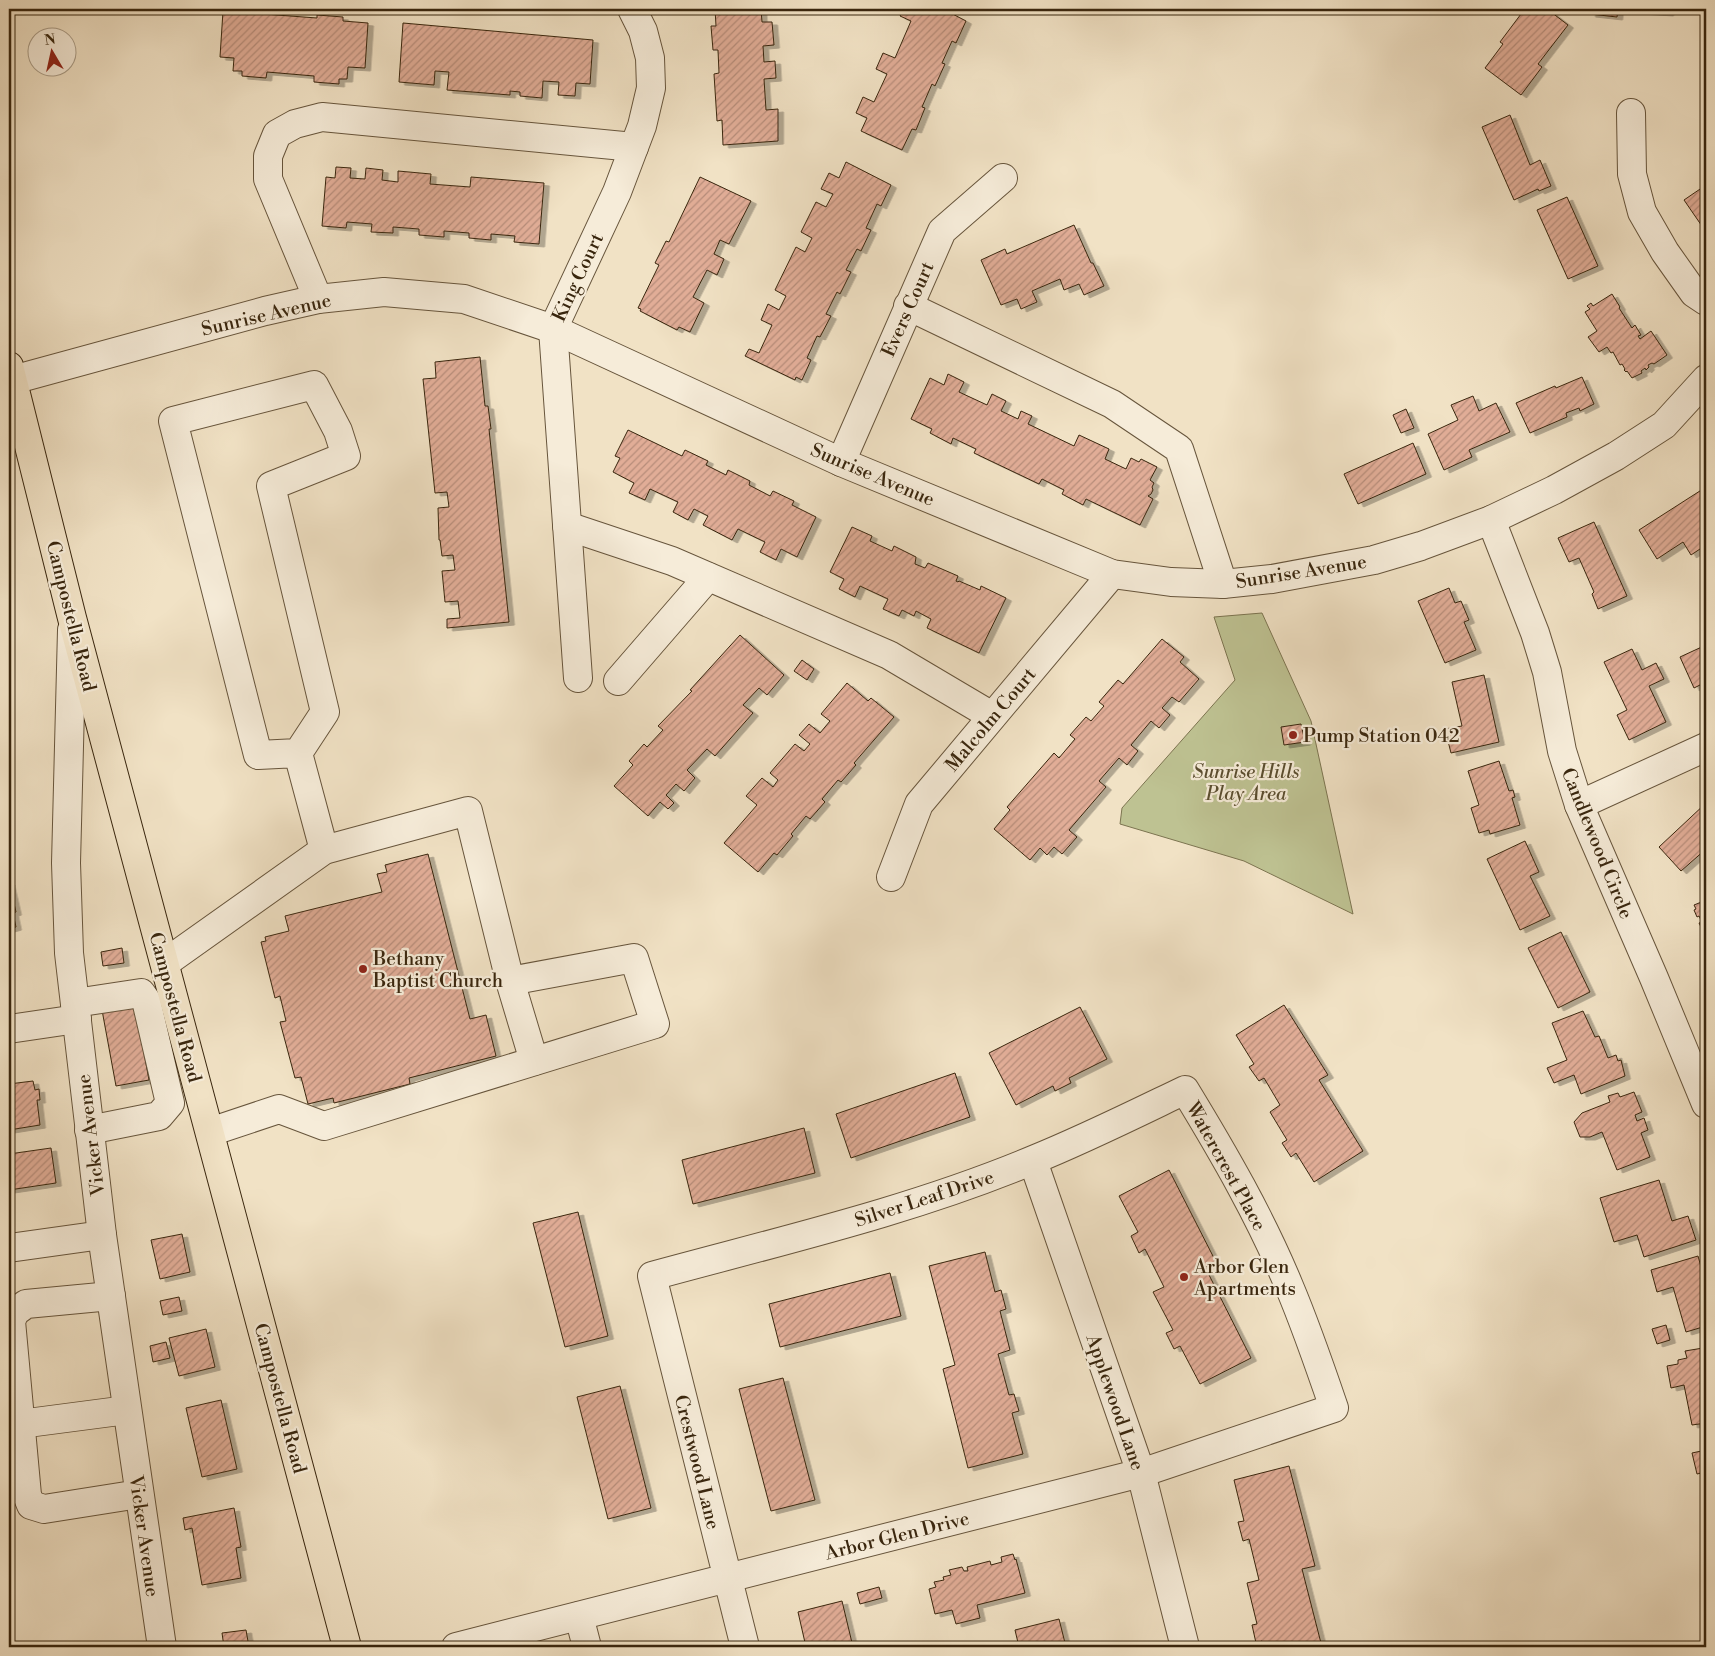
<svg xmlns="http://www.w3.org/2000/svg" width="1715" height="1656" font-family="'Libre Bodoni',serif">
  <style>
    .park { fill: #bec292; stroke: #7c7450 }
    .building { fill: url(#building-hatch); stroke: #39260e; filter: url(#shadow) }
    .lines { fill: none; stroke-linecap: round; stroke-linejoin: round }
    .minor-casing { stroke: #67553c; stroke-width: 30 }
    .major-casing { stroke: #39260e; stroke-width: 30 }
    .minor { stroke: #f6ecd9; stroke-width: 28 }
    .major { stroke: #f1e2c5; stroke-width: 28 }
    .poi-dot { fill: #8f2418; stroke: #f6ecd9; stroke-width: 2 }
    .labels { text-anchor: middle; stroke-width: 4.5; stroke-linejoin: round; paint-order: stroke }
    .street-label { font-size: 19px; fill: #39260e; stroke: #f6ecd9 }
    .poi-label { font-size: 19px; fill: #39260e; stroke: #f6ecd9; text-anchor: start }
    .park-label { font-size: 19px; font-style: italic; fill: #5a4d2f; stroke: #f6ecd9 }
  </style>
  <defs>
    <pattern id="building-hatch" width="6" height="6" patternUnits="userSpaceOnUse" patternTransform="scale(1.25)"><rect width="6" height="6" fill="#e1ad97"/><path d="M-1 1l2-2M0 6l6-6M5 7l2-2" fill="none" stroke="#b78d7a"/></pattern>
    <filter id="shadow"><feDropShadow dx="5.5" dy="3" stdDeviation="0" flood-color="#0004"/></filter>
  </defs>
  <rect width="100%" height="100%" fill="#f1e2c5"/>
  <filter id="stains"><feTurbulence type="fractalNoise" baseFrequency=".004" numOctaves="4"/><feColorMatrix values="0 0 0 0 .2 0 0 0 0 .09 0 0 0 0 .02 0 0 0 .5 -.17"/></filter>
  <radialGradient id="worn" r=".72"><stop offset=".6" stop-color="#630" stop-opacity="0"/><stop offset="1" stop-color="#630" stop-opacity=".3"/></radialGradient>
  <path class="park" d="M1262 613 1311 721 1353 914 1244 861 1120 824 1122 808 1235 680 1214 617Z"/>
  <g class="building">
    <path d="M715 9H761L762 22H772L774 45 763 46 764 62 775 61 776 78 764 79 766 110 778 109V141L723 145 722 120 717 121 714 74 719 73 718 50H713L711 26H716Z"/>
    <path d="M904 9H943L966 21 956 43 952 41 942 63 945 64 935 86 932 84 922 107 925 108 916 130 912 129 902 150 861 131 867 118 856 113 863 97 874 102 887 74 876 69 883 53 895 58 911 21 900 16Z"/>
    <path d="M1530 9H1547L1568 25 1538 64 1542 67 1521 95 1485 68 1503 44 1500 42 1524 10 1527 13Z"/>
    <path d="M1590 9H1618L1617 17 1590 14Z"/>
    <path d="M1621 9H1672H1668V13L1621 10Z"/>
    <path d="M1704 9H1706V20L1700 11Z"/>
    <path d="M223 11 317 18V15L343 17V21L368 23 365 68 348 67 347 79H339V84L314 82V76L267 72 266 78 242 76V71H233L234 58 220 57Z"/>
    <path d="M403 23 593 40 590 84 576 83 575 96 558 95 559 82 543 81 542 98 520 96V92L510 91V95L447 90 449 72 435 71 434 85 399 82Z"/>
    <path d="M1510 115 1530 165 1540 160 1551 186 1539 191 1538 189 1514 200 1482 127Z"/>
    <path d="M846 162 891 185 881 206 877 204 866 228 871 230 861 251 857 249 846 270 851 272 840 294 837 292 826 314 831 316 820 337 817 336 807 358 811 360 802 380 796 377 795 380 745 356 749 349 759 353 772 325 761 320 768 304 779 310 786 296 775 290 796 247 805 252 812 238 801 232 816 202 826 207 833 194 821 189 829 173 839 178Z"/>
    <path d="M336 167 351 168 350 178 365 179 366 168 383 170 382 180 398 182V171L431 174 430 184 470 187 471 177 544 183 539 244 514 242 515 236 491 234V240L469 238V233L444 231V237L419 235V229L393 227V233L371 232 372 224 347 222 346 228 322 226 326 177 335 178Z"/>
    <path d="M700 177 751 201 729 244 720 240 714 254 724 259 717 275 707 270 693 297 704 303 690 332 679 327 677 330 640 311 641 309 638 308 659 265 655 263 666 241 669 242Z"/>
    <path d="M1706 185V232L1684 200Z"/>
    <path d="M1567 197 1598 266 1568 279 1537 210Z"/>
    <path d="M1074 225 1091 263H1093L1104 286 1084 295 1079 284 1064 290 1060 279 1032 291 1037 302 1021 309 1017 299 1001 305 981 260 1005 249 1007 254Z"/>
    <path d="M1612 294 1620 307 1619 308 1632 328 1635 325 1641 335 1638 336 1640 339 1651 331 1667 355 1654 364 1652 363 1648 365 1649 367 1646 370 1645 368 1641 371 1642 373 1632 378 1627 371 1626 372 1624 370 1625 369 1622 364 1620 365 1613 352 1611 353 1607 347 1599 352 1588 337 1597 331 1585 312 1590 309 1587 306 1591 303 1593 306Z"/>
    <path d="M480 357 485 406H488L491 429H489L509 622 447 628V619L460 618 458 601 445 602 442 571 455 570 453 555 442 556 440 540H439L438 508 449 507 447 492 435 493 423 379 436 378 435 362Z"/>
    <path d="M948 374 964 382 959 392 987 405 992 394 1006 401 1001 411 1018 419 1021 411 1032 416 1028 424 1074 446 1079 435 1109 449 1105 459 1126 469 1131 458 1139 462 1141 459 1157 467 1150 480 1154 483 1152 487 1153 490 1151 494 1148 496 1153 499 1140 525 1086 499 1083 505 1062 494 1064 490 1042 479 1039 484 974 453 976 449 953 438 951 444 930 433 932 429 911 419 930 378 944 385Z"/>
    <path d="M1582 377 1594 404 1580 411 1579 408 1566 413 1567 417 1530 433 1516 403 1555 386 1556 388Z"/>
    <path d="M1473 396 1479 411 1496 403 1510 432 1469 450 1472 457 1444 470 1428 434 1458 420 1451 405Z"/>
    <path d="M1406 409 1414 428 1401 433 1393 415Z"/>
    <path d="M628 430 682 456 685 450 708 461 706 465 726 475 728 470 750 481 749 485 770 496 773 491 794 501 792 505 816 517 797 557 781 549 776 560 760 552 765 542 738 529 732 540 703 525 708 516 694 509 688 520 673 512 678 502 650 489 645 500 629 493 634 483 613 472 620 458 615 456Z"/>
    <path d="M1413 443 1426 474 1358 504 1344 474Z"/>
    <path d="M1703 489 1706 494V545L1691 555 1683 542 1657 559 1639 530Z"/>
    <path d="M1594 522 1627 596 1598 609 1592 594 1594 592 1579 558 1569 562 1558 538Z"/>
    <path d="M852 527 872 536 870 541 892 551 894 546 916 557 915 564 925 568 928 563 958 576 956 581 958 582 959 581 980 590 981 586 1006 598 979 653 927 628 931 619 916 611 914 616 902 610 899 616 883 609 888 599 860 586 855 597 839 589 844 579 830 572Z"/>
    <path d="M1449 588 1455 603 1461 601 1469 620 1464 622 1476 650 1445 663 1418 601Z"/>
    <path d="M740 635 784 675 767 695 759 688 743 705 753 713 715 756 707 749 687 770 695 778 684 791 676 784 666 795 674 803 668 809 660 802 648 816 614 786 633 765 629 761 644 744 647 747 663 730 658 726 692 691 690 690Z"/>
    <path d="M1162 639 1184 657 1180 662 1199 679 1179 702 1172 697 1162 708 1170 715 1159 728 1151 721 1131 745 1138 751 1127 765 1119 758 1099 781 1106 787 1069 830 1077 837 1062 854 1054 847 1047 855 1040 848 1030 860 994 829 1010 810 1007 807 1054 753 1059 758 1075 739 1070 735 1086 717 1091 721 1104 706 1099 702 1118 680 1123 684Z"/>
    <path d="M1706 645V682L1694 688 1680 657Z"/>
    <path d="M1632 649 1642 670 1656 663 1664 679 1649 686 1666 722 1629 740 1617 715 1627 710 1604 662Z"/>
    <path d="M802 660 814 669 807 680 794 671Z"/>
    <path d="M1484 675 1499 742 1451 753 1445 729 1462 726 1452 682Z"/>
    <path d="M847 683 868 701 871 698 894 717 854 763 856 765 841 782 838 780 822 799 825 802 810 819 806 816 791 834 793 836 777 855 774 853 758 872 724 843 757 805 746 796 762 778 773 787 778 780 770 773 795 744 804 751 810 744 799 735 809 724 820 733 830 721 821 714Z"/>
    <path d="M1301 724 1305 742 1284 745 1281 727Z"/>
    <path d="M1499 761 1509 791 1513 790 1515 797 1512 798 1520 825 1490 834 1489 830 1479 833 1471 808 1479 805 1468 771Z"/>
    <path d="M1706 803V849L1681 871 1659 847Z"/>
    <path d="M1525 841 1539 872 1530 876 1550 916 1520 930 1487 859Z"/>
    <path d="M428 854 470 1019 486 1015 496 1056 409 1078 410 1084 334 1103 333 1098 308 1104 301 1077 295 1078 280 1022 286 1021 280 996 275 998 261 942 266 941 265 937 289 931 285 916 382 892 377 874 387 872 385 865Z"/>
    <path d="M9 882 16 912 13 913 16 927 9 929Z"/>
    <path d="M1706 898V931L1705 929 1703 931 1699 923 1702 922 1699 916 1697 917 1694 910 1696 909 1694 905 1704 901 1703 899Z"/>
    <path d="M1561 932 1590 992 1558 1008 1528 948Z"/>
    <path d="M122 948 124 963 103 966 101 952Z"/>
    <path d="M135 1005 149 1080 116 1086 102 1010Z"/>
    <path d="M1284 1005 1328 1075 1319 1080 1363 1151 1314 1182 1296 1153 1291 1157 1282 1143 1287 1140 1270 1112 1280 1105 1264 1078 1259 1081 1249 1067 1254 1064 1236 1035Z"/>
    <path d="M1080 1007 1107 1059 1069 1078 1071 1083 1055 1091 1053 1086 1016 1105 989 1053Z"/>
    <path d="M1583 1011 1595 1037 1599 1036 1608 1058 1616 1055 1618 1061 1621 1060 1625 1076 1581 1094 1574 1075 1554 1083 1547 1068 1567 1060 1552 1023Z"/>
    <path d="M955 1073 970 1117 851 1158 836 1114Z"/>
    <path d="M33 1081 35 1090 39 1089 40 1100H37L40 1125 9 1130V1084Z"/>
    <path d="M1634 1092 1642 1112 1635 1115 1637 1121 1644 1118 1648 1130 1641 1133 1650 1157 1617 1170 1602 1132 1590 1137H1580L1574 1122 1582 1113 1610 1102 1608 1096 1618 1093 1620 1097Z"/>
    <path d="M804 1128 815 1173 693 1204 682 1160Z"/>
    <path d="M51 1148 56 1183 9 1190V1154Z"/>
    <path d="M1169 1170 1216 1262 1205 1267 1251 1358 1200 1384 1180 1346 1174 1349 1166 1333 1173 1330 1153 1292 1164 1287 1145 1249 1139 1253 1131 1236 1138 1232 1119 1196Z"/>
    <path d="M1659 1180 1672 1221 1688 1216 1696 1240 1644 1257 1637 1235 1614 1242 1600 1198Z"/>
    <path d="M578 1212 608 1336 565 1347 533 1223Z"/>
    <path d="M182 1234 190 1272 160 1279 151 1240Z"/>
    <path d="M985 1252 995 1292 1001 1290 1006 1309 1000 1311 1010 1350 998 1354 1009 1395 1014 1394 1019 1411 1012 1413 1023 1454 968 1468 943 1369 955 1365 929 1266Z"/>
    <path d="M1698 1256 1706 1285V1326L1686 1332 1673 1287 1657 1292 1651 1270Z"/>
    <path d="M890 1273 901 1316 780 1347 769 1304Z"/>
    <path d="M179 1297 182 1311 163 1315 160 1301Z"/>
    <path d="M1666 1325 1670 1340 1657 1344 1652 1329Z"/>
    <path d="M206 1329 215 1367 179 1376 169 1338Z"/>
    <path d="M166 1342 170 1358 153 1362 150 1346Z"/>
    <path d="M1703 1348 1705 1354H1706V1423L1692 1425 1684 1385 1671 1388 1667 1366 1678 1364V1360L1687 1358 1685 1351Z"/>
    <path d="M783 1378 815 1500 771 1511 739 1389Z"/>
    <path d="M620 1386 651 1508 608 1519 577 1397Z"/>
    <path d="M221 1400 237 1469 202 1477 186 1408Z"/>
    <path d="M1706 1450V1472L1697 1474 1692 1453Z"/>
    <path d="M1289 1466 1315 1566 1302 1569 1322 1647H1264L1262 1641 1256 1643 1252 1625 1257 1624 1247 1583 1259 1580 1249 1539 1243 1541 1238 1522 1244 1521 1234 1480Z"/>
    <path d="M234 1508 241 1547 236 1548 241 1578 202 1585 192 1528 185 1530 183 1518Z"/>
    <path d="M1013 1554 1015 1560 1016 1559 1025 1593 977 1605 980 1618 956 1624 952 1610 935 1614 929 1589 936 1587 934 1582 944 1580 943 1577 951 1575 949 1570 962 1567 964 1571H968L967 1567 990 1561 991 1565 1002 1562 1001 1557Z"/>
    <path d="M879 1587 882 1598 860 1604 857 1593Z"/>
    <path d="M842 1601 853 1647H806L798 1612Z"/>
    <path d="M1059 1619 1066 1647H1019L1015 1630Z"/>
    <path d="M246 1630 249 1647H224L222 1633Z"/>
  </g>
  <g class="lines">
    <defs>
      <g id="minor">
        <path d="M1631 113 1632 174 1642 212 1665 252 1694 293 1706 301"/>
        <path d="M318 299 268 179V156L277 134 295 124 322 117 634 147"/>
        <path d="M908 306 1112 404 1179 449 1223 584"/>
        <path d="M9 381 265 311 318 299 384 292 464 299 553 329 841 462 1112 574 1171 582 1223 584 1272 579 1374 560 1421 546 1491 520 1554 490 1616 456 1664 425 1706 379"/>
        <path d="M841 462 942 231 1003 178"/>
        <path d="M1491 520 1535 633 1547 672 1562 751 1579 805 1654 978 1706 1104"/>
        <path d="M567 526 672 561 889 655 992 716"/>
        <path d="M72 630 66 863 69 953 102 1235 162 1647"/>
        <path d="M578 678 553 329 617 192 642 126 651 88 650 58 643 31 632 9"/>
        <path d="M618 681 708 577"/>
        <path d="M298 753 325 712 271 486 346 456 338 431 314 385 173 421 258 755 298 753 324 850"/>
        <path d="M1579 805 1706 747"/>
        <path d="M891 877 919 804 1112 574"/>
        <path d="M165 963 324 850 468 811 510 981 634 958 655 1024 324 1126 279 1109 210 1132"/>
        <path d="M510 981 534 1061"/>
        <path d="M75 1003 141 993 146 1000 170 1103 159 1116 89 1130"/>
        <path d="M9 1029 77 1019"/>
        <path d="M1033 1161 1141 1473 1185 1647"/>
        <path d="M9 1248 102 1235"/>
        <path d="M111 1296 26 1304 15 1312 11 1321 27 1495 31 1505 44 1509 139 1494"/>
        <path d="M20 1424 127 1410"/>
        <path d="M579 1616 587 1647"/>
        <path d="M456 1647 1141 1473 1334 1408C1320 1367 1306 1326 1289 1286 1261 1218 1224 1154 1185 1090 1135 1114 1085 1139 1033 1160 911 1211 780 1241 652 1276L745 1647"/>
      </g>
      <path id="major" d="M9 366 72 618 347 1647"/>
    </defs>
    <use href="#minor" class="minor-casing"/>
    <use href="#major" class="major-casing"/>
    <use href="#minor" class="minor"/>
    <use href="#major" class="major"/>
  </g>
  <g class="poi-dot">
    <circle cx="1293" cy="735" r="5"/>
    <circle cx="363" cy="969" r="5"/>
    <circle cx="1184" cy="1277" r="5"/>
  </g>
  <g class="labels">
    <g class="street-label">
      <text transform="translate(577 277) rotate(-65)" y="7">King Court</text>
      <text transform="translate(907 309) rotate(-66)" y="7">Evers Court</text>
      <text transform="translate(266 314) rotate(-13)" y="7">Sunrise Avenue</text>
      <text transform="translate(873 474) rotate(23)" y="7">Sunrise Avenue</text>
      <text transform="translate(1301 571) rotate(-9)" y="7">Sunrise Avenue</text>
      <text transform="translate(72 616) rotate(76)" y="7">Campostella Road</text>
      <text transform="translate(990 719) rotate(-50)" y="7">Malcolm Court</text>
      <text transform="translate(1598 843) rotate(68)" y="7">Candlewood Circle</text>
      <text transform="translate(176 1007) rotate(75)" y="7">Campostella Road</text>
      <text transform="translate(90 1135) rotate(-97)" y="7">Vicker Avenue</text>
      <text transform="translate(1227 1166) rotate(61)" y="7">Watercrest Place</text>
      <text transform="translate(924 1198) rotate(-18)" y="7">Silver Leaf Drive</text>
      <text transform="translate(281 1398) rotate(75)" y="7">Campostella Road</text>
      <text transform="translate(1116 1402) rotate(71)" y="7">Applewood Lane</text>
      <text transform="translate(698 1462) rotate(76)" y="7">Crestwood Lane</text>
      <text transform="translate(897 1535) rotate(-14)" y="7">Arbor Glen Drive</text>
      <text transform="translate(145 1536) rotate(82)" y="7">Vicker Avenue</text>
    </g>
    <g class="poi-label">
      <text x="1303" y="742">Pump Station 042</text>
      <text x="373" y="965">Bethany<tspan x="373" dy="22">Baptist Church</tspan></text>
      <text x="1194" y="1273">Arbor Glen<tspan x="1194" dy="22">Apartments</tspan></text>
    </g>
    <g class="park-label">
      <text x="1246" y="778">Sunrise Hills<tspan x="1246" dy="22">Play Area</tspan></text>
    </g>
  </g>
  <rect width="1715" height="1656" fill="none" stroke="#f1e2c5" stroke-width="30"/>
  <rect x="10" y="10" width="1695" height="1636" fill="none" stroke="#39260e" stroke-width="2.5"/>
  <rect x="15" y="15" width="1685" height="1626" fill="none" stroke="#39260e"/>
  <g transform="translate(52 52) rotate(351)"><circle r="24" fill="#f6ecd9" stroke="#aa9d88"/>
  <path d="M0-4L9 19L0 12L-9 19Z" fill="#8f2418"/>
  <text y="-8" font-size="14" font-weight="bold" text-anchor="middle" fill="#39260e">N</text>
  </g>
  <rect width="100%" height="100%" filter="url(#stains)"/>
  <rect width="100%" height="100%" fill="url(#worn)"/>
</svg>
